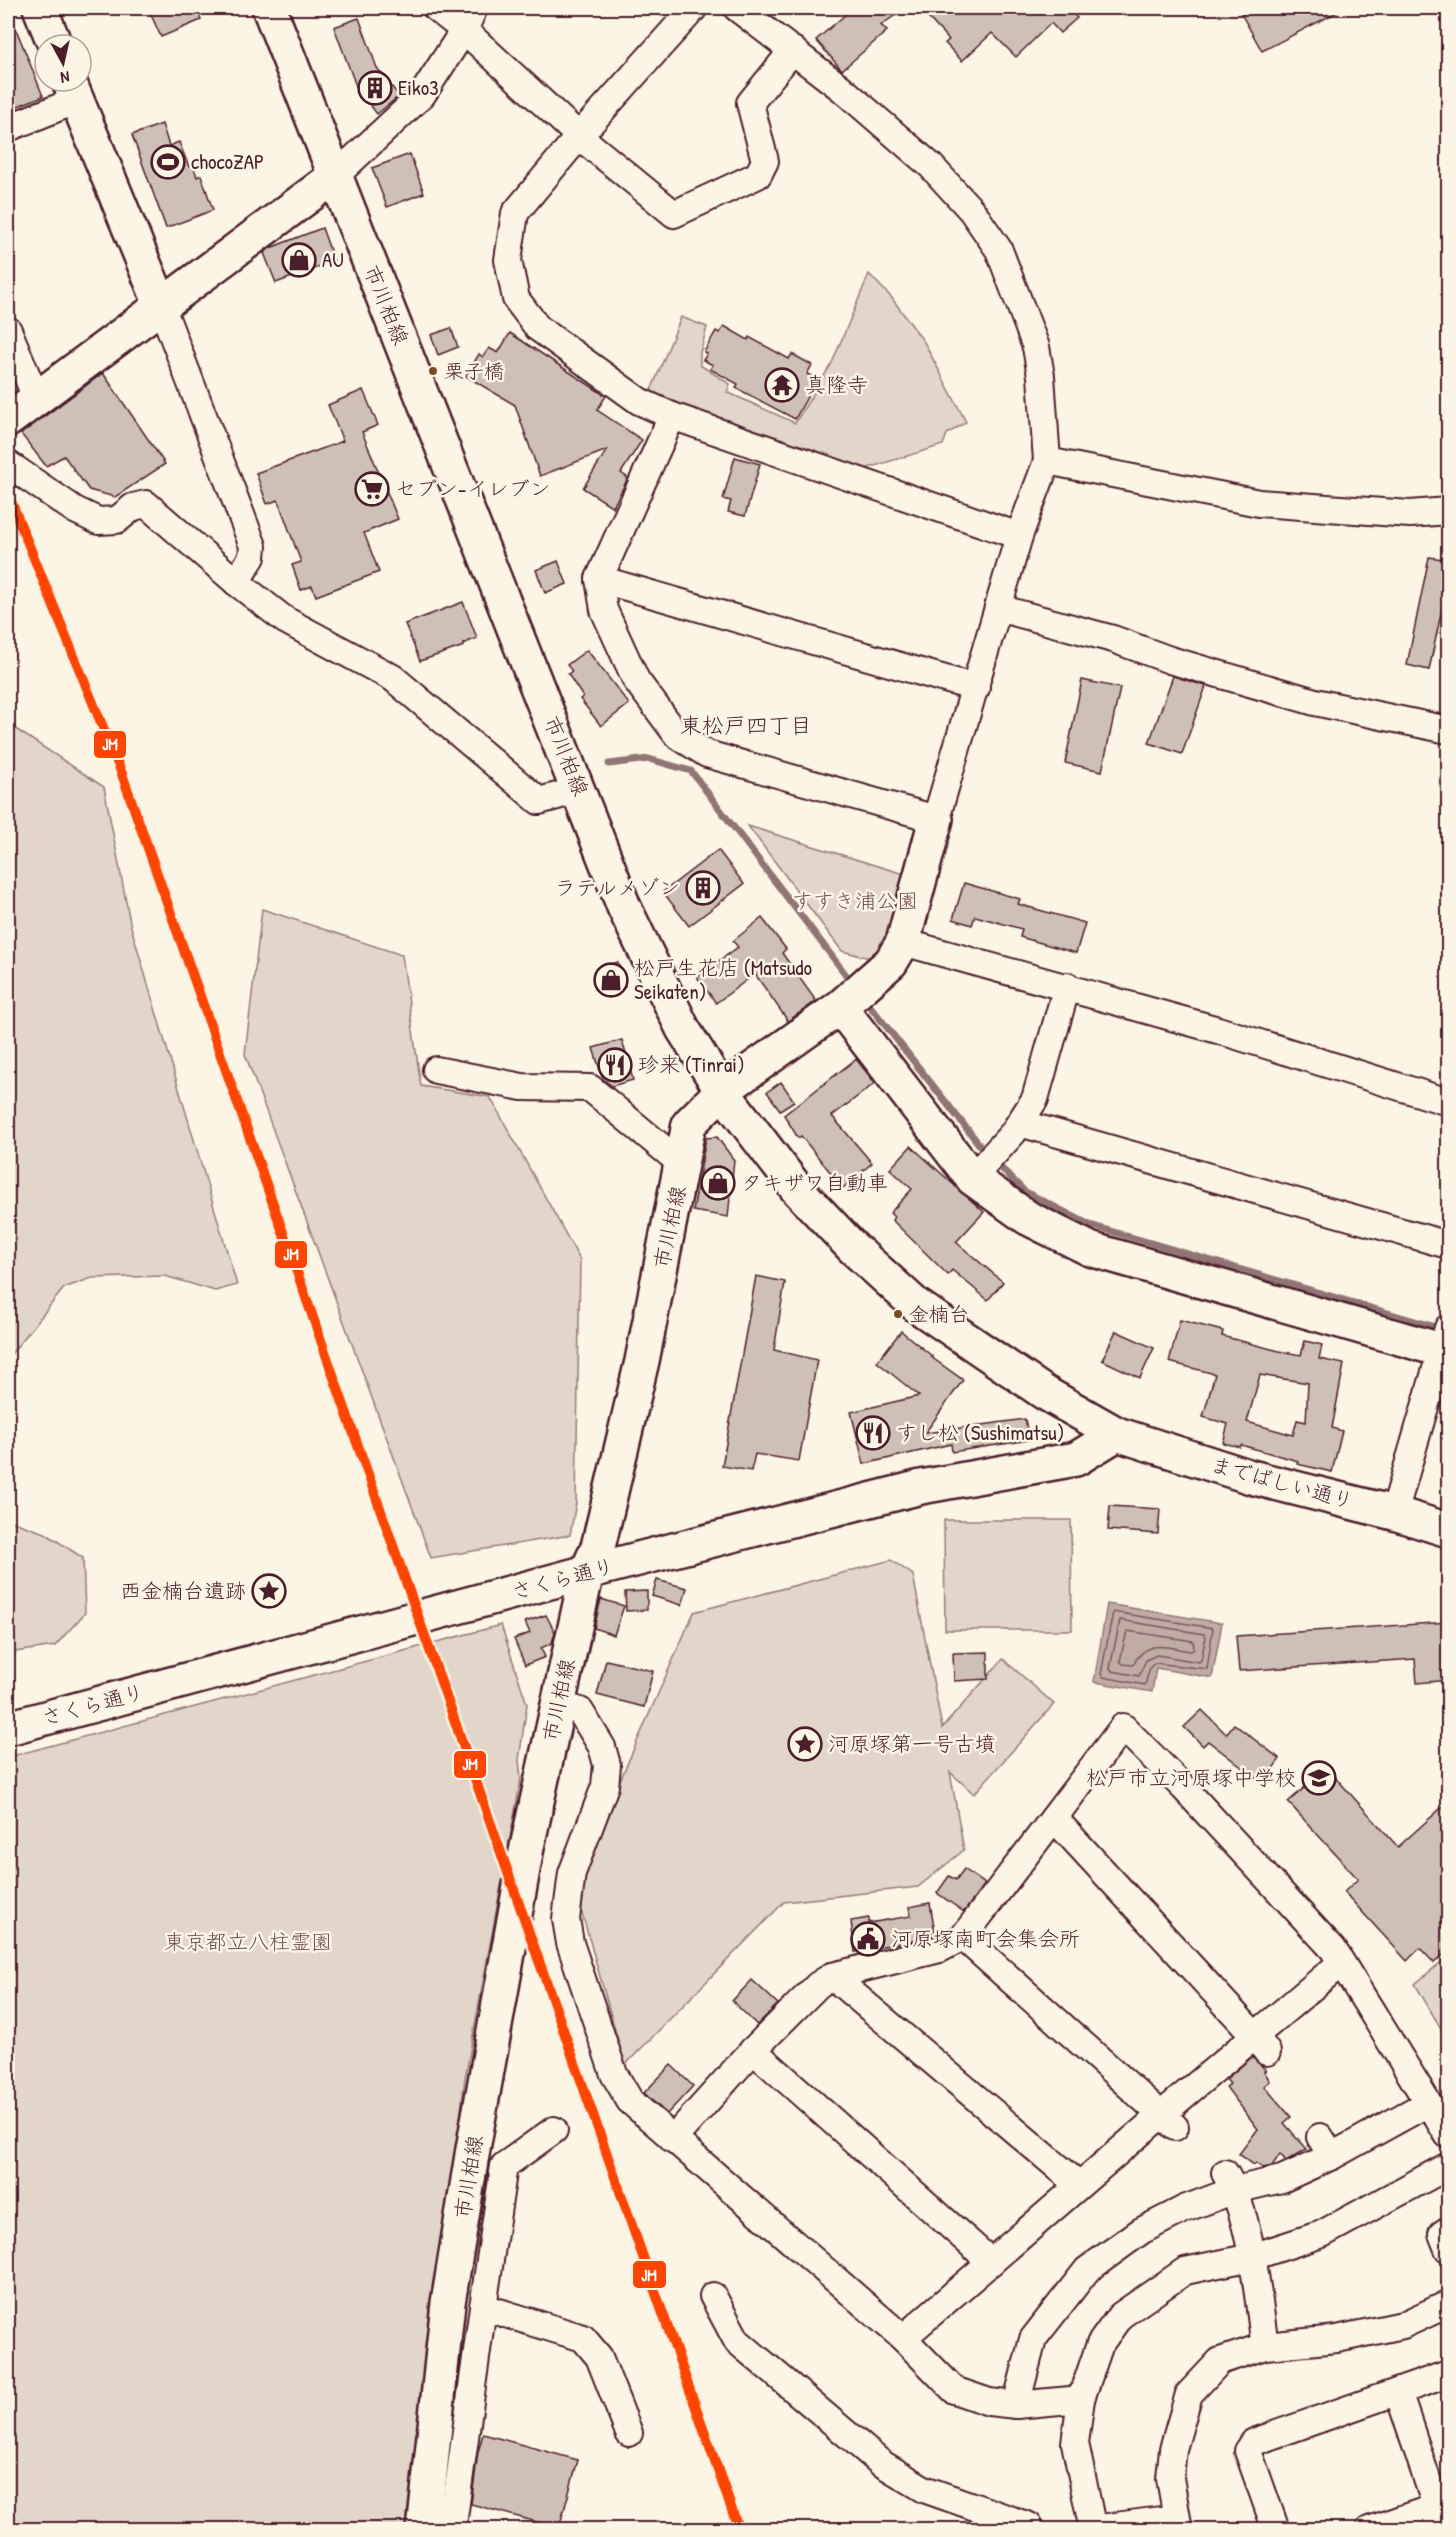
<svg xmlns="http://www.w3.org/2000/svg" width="1456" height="2537" font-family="'Patrick Hand','Klee One',sans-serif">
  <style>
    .green { fill: #e2d5ca; stroke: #967a7a; stroke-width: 1.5 }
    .water { fill: #c0aca5; stroke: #917474; stroke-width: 1.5 }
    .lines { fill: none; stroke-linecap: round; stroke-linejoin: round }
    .shore { stroke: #79575c; stroke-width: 1.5 }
    .stream { stroke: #917474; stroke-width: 7 }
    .building { fill: #cfc0b7; stroke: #4a1f2b; stroke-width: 1.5; fill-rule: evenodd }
    .street-casing { stroke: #4a1f2b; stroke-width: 30 }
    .secondary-casing { stroke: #4a1f2b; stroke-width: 38 }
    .primary-casing { stroke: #4a1f2b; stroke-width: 38 }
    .street { stroke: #fcf5e5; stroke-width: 26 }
    .secondary { stroke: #fcf5e5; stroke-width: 33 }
    .primary { stroke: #fcf5e5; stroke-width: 33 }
    .rail-1-casing { stroke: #fcf5e5; stroke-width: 15 }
    .rail-1 { stroke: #ff4500; stroke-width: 10 }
    .bus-dot { fill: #7a4b2a; stroke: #fcf5e5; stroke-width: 2 }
    .labels { text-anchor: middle; stroke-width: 5; stroke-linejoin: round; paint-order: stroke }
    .bus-label { font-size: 20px; fill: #4a1f2b; stroke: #fcf5e5; text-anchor: start }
    .poi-label { font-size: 21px; fill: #4a1f2b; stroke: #fcf5e5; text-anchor: start }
    .street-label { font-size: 21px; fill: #4a1f2b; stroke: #fcf5e5 }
    .park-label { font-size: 21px; fill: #704c53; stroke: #fcf5e5 }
    .neighbourhood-label { font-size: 22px; fill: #4a1f2b; stroke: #fcf5e5 }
    .line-badge { stroke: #fcf5e5; stroke-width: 2 }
    .badge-label { font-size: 16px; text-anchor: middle; font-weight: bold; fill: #fff }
  </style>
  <rect width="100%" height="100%" fill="#fcf5e5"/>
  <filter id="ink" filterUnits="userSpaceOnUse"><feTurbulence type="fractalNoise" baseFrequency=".0167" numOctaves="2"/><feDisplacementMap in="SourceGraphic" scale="12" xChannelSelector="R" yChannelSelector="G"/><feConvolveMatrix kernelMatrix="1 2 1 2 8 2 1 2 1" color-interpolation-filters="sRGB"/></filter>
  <g filter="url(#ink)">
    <g class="green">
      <path d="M869 274 891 297 924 342 966 422 947 434 943 445 862 470 650 393 681 317 707 327 700 353V365L730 384 727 392 795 423 832 363Z"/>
      <path d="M8 724 104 787 131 927 237 1285 215 1291 165 1276 92 1278 64 1288 8 1358Z"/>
      <path d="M748 826 907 875 878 960 842 951Z"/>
      <path d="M262 909 402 955 421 1086 490 1097 580 1260 576 1503 570 1535 431 1558 245 1054Z"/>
      <path d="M8 1520 45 1533 83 1558 85 1613 55 1646 15 1652 8 1651Z"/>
      <path d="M944 1520H1071L1072 1630H945Z"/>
      <path d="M891 1560 913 1575 942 1728 1003 1659 1054 1704 974 1794 950 1772 964 1850 918 1887 784 1902 625 2065 574 1885 694 1612Z"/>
      <path d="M501 1625 527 1704 519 1760 521 1779 465 2078 408 2529 8 2530V1757Z"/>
      <path d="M1448 1956V2041L1415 1984Z"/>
    </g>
    <path class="water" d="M1107 1604 1222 1623 1212 1678 1156 1668 1152 1692 1094 1682Z"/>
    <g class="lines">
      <g class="shore">
        <path d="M1113 1612 1213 1628 1207 1669 1155 1663 1150 1667 1145 1685 1103 1677 1101 1674Z"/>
        <path d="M1120 1620 1204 1634 1206 1637 1201 1660 1199 1662 1157 1655 1146 1660 1139 1676 1112 1671 1110 1668Z"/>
        <path d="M1127 1631 1193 1641 1194 1649 1191 1651C1165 1647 1147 1638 1133 1665L1123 1664 1120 1661Z"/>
      </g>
      <g class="stream">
        <path d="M609 764 649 759 691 771 853 984"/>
        <path d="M863 997 986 1153"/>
        <path d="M994 1161 1024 1191 1090 1225 1442 1329"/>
      </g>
    </g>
    <g class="building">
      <path d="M148 8H196L201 20 161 37Z"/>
      <path d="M853 8H906L881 25 887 31 842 70 816 40Z"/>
      <path d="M919 8H1068L1077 18 1060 33 1051 23 1016 57 992 33 962 61 945 43 949 40Z"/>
      <path d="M1238 8H1345L1262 51Z"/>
      <path d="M8 9 43 96 8 110Z"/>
      <path d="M359 18 377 68 399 96 377 114 356 86 334 27Z"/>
      <path d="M162 124 169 146 179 142 189 167 193 165 197 177 201 175 213 210 166 228 132 135Z"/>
      <path d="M410 154 424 193 387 207 372 168Z"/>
      <path d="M322 228 334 261 276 283 264 253 270 248Z"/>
      <path d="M724 326 748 340 749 337 789 359 792 354 812 365 807 374 817 379 795 419 736 388 738 384 710 369 713 365 703 360 707 354 704 352 716 331 720 333Z"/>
      <path d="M451 328 458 347 438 355 431 335Z"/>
      <path d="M510 333 606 396 597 410 642 440 621 473 628 478 613 507 583 488 607 450 540 476 515 405 466 376 479 354 483 357 489 348 498 353Z"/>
      <path d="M103 373 165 464 115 497 89 490 64 456 46 466 21 434Z"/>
      <path d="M363 390 378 425 362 432 398 519 364 533 379 572 316 596 312 586 301 590 292 565 301 562 278 500 267 504 256 473 343 441 328 405Z"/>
      <path d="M735 457 760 464 745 516 728 512 731 501 723 499Z"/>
      <path d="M1429 557 1449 560V576L1429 670 1407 665Z"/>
      <path d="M558 561 567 584 545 593 536 570Z"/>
      <path d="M463 602 477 638 463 644 464 646 420 661 405 624Z"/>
      <path d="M587 650 629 704 601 726 580 699 583 697 568 674 572 671 567 665Z"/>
      <path d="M1173 676 1206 686 1182 754 1149 743Z"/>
      <path d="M1082 680 1120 688 1102 771 1065 763Z"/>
      <path d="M718 850 744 884 689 926 663 892Z"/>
      <path d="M964 883 1020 899 1018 904 1085 923 1076 953 1020 937 1022 929 975 916 972 925 953 919Z"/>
      <path d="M762 918 786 949 782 953 816 1001 788 1021 755 974 716 1003 697 977 738 947 733 941Z"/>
      <path d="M618 962 625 987 604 994 596 969Z"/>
      <path d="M622 1040 633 1080 612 1086 603 1079 593 1048Z"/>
      <path d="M856 1059 875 1083 832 1116 872 1163 843 1188 801 1136 798 1138 784 1115Z"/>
      <path d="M781 1082 794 1101 780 1110 767 1092Z"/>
      <path d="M717 1137 734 1160 728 1217 693 1211 706 1138Z"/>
      <path d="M911 1146 984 1212 956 1242 1003 1282 988 1300 952 1270 948 1275 892 1220 894 1217 890 1213 912 1189 890 1169Z"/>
      <path d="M756 1276 785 1282 774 1350 817 1360 799 1461 755 1454 751 1471 722 1466Z"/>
      <path d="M1180 1320 1223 1331 1222 1336 1279 1351 1301 1355 1305 1341 1322 1345 1319 1359 1344 1364 1332 1428 1342 1431 1332 1472 1297 1464 1298 1461 1241 1445 1240 1447 1223 1443 1228 1424 1203 1417 1215 1374 1169 1362ZM1260 1375 1308 1383 1306 1422 1297 1420 1293 1435 1247 1422Z"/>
      <path d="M901 1331 932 1356 931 1357 963 1380 925 1433 1025 1419 1029 1440 952 1452 951 1444 864 1464 851 1412 919 1396 877 1362Z"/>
      <path d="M1116 1331 1154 1348 1140 1378 1102 1360Z"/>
      <path d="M1110 1506 1160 1509 1158 1534 1108 1530Z"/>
      <path d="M657 1580 687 1588 682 1605 652 1596Z"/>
      <path d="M647 1591V1610L626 1611 625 1592Z"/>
      <path d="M601 1599 624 1606 614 1635 594 1628Z"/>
      <path d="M546 1615 555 1632 552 1643 541 1648 545 1657 525 1665 514 1639 530 1633 525 1622Z"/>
      <path d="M1449 1622V1680L1417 1683 1415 1659 1239 1671 1236 1636Z"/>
      <path d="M988 1652V1679L954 1681 953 1653Z"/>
      <path d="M606 1660 653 1671 644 1707 597 1695Z"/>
      <path d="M1202 1710 1226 1734 1234 1724 1280 1759 1262 1783 1208 1741 1203 1746 1184 1727Z"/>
      <path d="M1327 1768 1398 1847 1449 1801V1950L1434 1963 1420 1948 1407 1961 1344 1892 1358 1879 1288 1802Z"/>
      <path d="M964 1869 985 1884 964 1912 937 1893 949 1876 956 1880Z"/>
      <path d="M930 1903 935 1932 931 1933 932 1936 855 1952 851 1921 869 1918V1923L911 1916 909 1907Z"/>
      <path d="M752 1980 778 2004 757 2025 732 2001Z"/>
      <path d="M1252 2057 1266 2070 1264 2071 1270 2081 1264 2086 1291 2117 1284 2123 1307 2149 1286 2161 1280 2154 1272 2166 1263 2168 1256 2163 1254 2165 1239 2154 1258 2129 1226 2087 1230 2084 1226 2079Z"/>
      <path d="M671 2065 693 2086 667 2114 644 2093Z"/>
      <path d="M483 2434 578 2460 559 2528 471 2504 478 2452Z"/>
    </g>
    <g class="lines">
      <defs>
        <g id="street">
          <path d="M436 8 464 30 579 136 674 214 758 175 765 161 750 103 793 50"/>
          <path d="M694 8 579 136 515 213 508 260 516 299 538 328 639 401 672 416 1019 536"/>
          <path d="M737 8 841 88 931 166 972 211 999 250 1036 347 1041 376 1047 461"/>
          <path d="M8 128 77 100"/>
          <path d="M334 177 422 95 464 30 474 8"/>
          <path d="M161 305 253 546 252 557 236 582"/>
          <path d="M8 330 36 398"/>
          <path d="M672 416 599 579 604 610 636 680 677 735 707 754 936 819 1019 536 1047 461 1259 503 1410 514 1448 511"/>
          <path d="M8 464 75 510 98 521 117 520 133 507 146 504 236 582 285 620 393 678 539 801 579 790"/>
          <path d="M599 579 976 688"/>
          <path d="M998 608 1113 639 1170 660 1315 702 1448 730"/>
          <path d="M903 942 1218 1030 1448 1102"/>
          <path d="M436 1070 522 1087 590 1088 683 1165"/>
          <path d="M1020 1123 1448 1245"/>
          <path d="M972 1178 1013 1133 1035 1099 1067 986"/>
          <path d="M1394 1513 1448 1328"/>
          <path d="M558 1704 580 1711 602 1747 607 1765 605 1786 572 1873 566 1919 570 1943 614 2074 630 2101 903 2338 954 2390 989 2402 1016 2405 1081 2399"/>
          <path d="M1054 1818 1256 2037 1267 2052"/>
          <path d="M963 1937 1175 2127"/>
          <path d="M832 1976 1079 2185"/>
          <path d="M753 2050 991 2262"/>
          <path d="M554 2130 504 2166 483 2307 583 2338 599 2357 629 2433"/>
          <path d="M1320 2137 1332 2156"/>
          <path d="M673 2139 753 2050 818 1985 832 1976 940 1949 963 1937 1123 1727 1184 1788 1333 1949 1448 2135"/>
          <path d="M1225 2173C1252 2218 1257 2293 1265 2346"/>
          <path d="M1448 2230 1442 2234 1448 2249"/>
          <path d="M713 2296 737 2341 881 2463 924 2489 1029 2526"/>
          <path d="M903 2338 1162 2114 1341 1963"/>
          <path d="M1398 2392 1444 2530"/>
          <path d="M1016 2405 1033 2339 1087 2270 1141 2231 1184 2209 1235 2190 1282 2179 1332 2156 1428 2103"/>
          <path d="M1093 2529 1176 2518"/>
          <path d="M447 2530 453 2525 483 2307"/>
          <path d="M1093 2530 1075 2443 1081 2399 1100 2344 1120 2316 1185 2271 1252 2257 1322 2234 1448 2166"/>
          <path d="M1179 2530 1170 2478 1173 2449 1189 2394 1220 2361 1265 2346 1337 2339 1403 2325 1448 2304"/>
          <path d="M1276 2530 1248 2451 1254 2442 1448 2374"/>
          <path d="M1369 2530 1448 2503"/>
        </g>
        <g id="secondary">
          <path d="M40 8 55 45"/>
          <path d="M69 81 161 305"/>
          <path d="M8 420 334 177"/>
          <path d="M936 819 903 942 891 962 840 1007 722 1091 797 1189 853 1248 916 1305 1045 1393 1117 1434 1251 1477 1394 1513 1448 1530"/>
          <path d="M840 1007 972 1178 1028 1218 1090 1249 1448 1352"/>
          <path d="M8 1728 587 1572 921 1487 1076 1459 1117 1434"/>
        </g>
        <path id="primary" d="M269 8 624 907 683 1029 722 1091 689 1124 642 1361 598 1547 587 1572 527 1847 473 2149 448 2303 424 2530"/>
      </defs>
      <use href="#street" class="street-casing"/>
      <use href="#secondary" class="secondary-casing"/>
      <use href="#primary" class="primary-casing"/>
      <use href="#street" class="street"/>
      <use href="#secondary" class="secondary"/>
      <use href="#primary" class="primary"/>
      <defs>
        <path id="rail-1" d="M8 494 122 774 739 2530"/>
      </defs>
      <use href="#rail-1" class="rail-1-casing"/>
      <use href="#rail-1" class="rail-1"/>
    </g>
  </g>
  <defs>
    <symbol id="building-ring" viewBox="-11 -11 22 22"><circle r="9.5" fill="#fcf5e5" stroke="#4a1f2b" stroke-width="1.5"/><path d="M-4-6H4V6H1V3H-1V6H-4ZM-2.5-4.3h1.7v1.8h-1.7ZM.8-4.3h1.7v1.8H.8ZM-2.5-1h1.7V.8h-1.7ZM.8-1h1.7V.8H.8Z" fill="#4a1f2b"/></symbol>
    <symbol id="stadium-ring" viewBox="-11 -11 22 22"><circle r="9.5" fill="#fcf5e5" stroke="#4a1f2b" stroke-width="1.5"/><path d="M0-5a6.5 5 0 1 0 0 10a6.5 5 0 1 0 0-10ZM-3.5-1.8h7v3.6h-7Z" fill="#4a1f2b"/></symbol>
    <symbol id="shop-ring" viewBox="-11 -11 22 22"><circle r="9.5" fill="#fcf5e5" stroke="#4a1f2b" stroke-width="1.5"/><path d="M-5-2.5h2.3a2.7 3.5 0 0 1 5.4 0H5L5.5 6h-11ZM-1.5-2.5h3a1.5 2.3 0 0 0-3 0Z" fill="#4a1f2b"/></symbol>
    <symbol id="temple-ring" viewBox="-11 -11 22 22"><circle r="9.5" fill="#fcf5e5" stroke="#4a1f2b" stroke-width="1.5"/><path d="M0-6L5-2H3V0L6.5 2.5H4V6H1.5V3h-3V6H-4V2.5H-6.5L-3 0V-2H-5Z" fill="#4a1f2b"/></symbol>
    <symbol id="supermarket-ring" viewBox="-11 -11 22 22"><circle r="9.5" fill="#fcf5e5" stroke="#4a1f2b" stroke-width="1.5"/><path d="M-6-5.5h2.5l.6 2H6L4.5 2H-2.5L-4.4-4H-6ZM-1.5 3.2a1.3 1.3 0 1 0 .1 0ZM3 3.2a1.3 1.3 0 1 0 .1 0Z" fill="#4a1f2b"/></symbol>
    <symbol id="restaurant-ring" viewBox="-11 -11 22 22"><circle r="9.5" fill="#fcf5e5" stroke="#4a1f2b" stroke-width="1.5"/><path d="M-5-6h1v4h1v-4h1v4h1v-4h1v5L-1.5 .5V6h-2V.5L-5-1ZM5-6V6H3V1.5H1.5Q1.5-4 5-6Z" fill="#4a1f2b"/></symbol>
    <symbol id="sight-ring" viewBox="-11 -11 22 22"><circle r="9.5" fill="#fcf5e5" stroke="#4a1f2b" stroke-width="1.5"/><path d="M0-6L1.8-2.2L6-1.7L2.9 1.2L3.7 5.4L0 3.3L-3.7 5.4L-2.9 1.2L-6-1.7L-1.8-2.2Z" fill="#4a1f2b"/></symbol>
    <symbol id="school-ring" viewBox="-11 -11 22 22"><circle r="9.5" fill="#fcf5e5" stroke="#4a1f2b" stroke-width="1.5"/><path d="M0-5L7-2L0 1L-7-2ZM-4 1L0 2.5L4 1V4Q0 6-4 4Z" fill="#4a1f2b"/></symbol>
    <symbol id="civic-ring" viewBox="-11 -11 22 22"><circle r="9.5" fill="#fcf5e5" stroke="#4a1f2b" stroke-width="1.5"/><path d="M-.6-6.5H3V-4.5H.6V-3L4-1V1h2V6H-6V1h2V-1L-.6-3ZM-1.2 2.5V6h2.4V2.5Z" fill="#4a1f2b"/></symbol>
  </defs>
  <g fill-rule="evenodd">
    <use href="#building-ring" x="356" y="69" width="38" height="38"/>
    <use href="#stadium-ring" x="149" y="143" width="38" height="38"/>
    <use href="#shop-ring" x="280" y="241" width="38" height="38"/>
    <use href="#temple-ring" x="763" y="366" width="38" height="38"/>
    <use href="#supermarket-ring" x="353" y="470" width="38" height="38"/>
    <use href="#building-ring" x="684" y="869" width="38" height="38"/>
    <use href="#shop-ring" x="592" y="961" width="38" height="38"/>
    <use href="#restaurant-ring" x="596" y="1046" width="38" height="38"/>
    <use href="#shop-ring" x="699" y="1164" width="38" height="38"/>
    <use href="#restaurant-ring" x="854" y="1414" width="38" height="38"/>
    <use href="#sight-ring" x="250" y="1572" width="38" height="38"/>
    <use href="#sight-ring" x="786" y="1725" width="38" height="38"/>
    <use href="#school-ring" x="1300" y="1759" width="38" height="38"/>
    <use href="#civic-ring" x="849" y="1920" width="38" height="38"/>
  </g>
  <g class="bus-dot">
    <circle cx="433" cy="371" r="5"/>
    <circle cx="898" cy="1314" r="5"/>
  </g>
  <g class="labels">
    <g class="bus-label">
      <text x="444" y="378">栗子橋</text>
      <text x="909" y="1321">金楠台</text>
    </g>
    <g class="poi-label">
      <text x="398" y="95">Eiko3</text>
      <text x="191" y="169">chocoZAP</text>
      <text x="322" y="267">AU</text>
      <text x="805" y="392">真隆寺</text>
      <text x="395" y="496">セブン-イレブン</text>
      <text x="680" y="895" text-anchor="end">ラテルメゾン</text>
      <text x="634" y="975">松戸生花店 (Matsudo<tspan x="634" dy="24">Seikaten)</tspan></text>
      <text x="638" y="1072">珍来 (Tinrai)</text>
      <text x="741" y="1190">タキザワ自動車</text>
      <text x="896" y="1440">すし松 (Sushimatsu)</text>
      <text x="246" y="1598" text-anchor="end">西金楠台遺跡</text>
      <text x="828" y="1751">河原塚第一号古墳</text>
      <text x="1296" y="1785" text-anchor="end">松戸市立河原塚中学校</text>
      <text x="891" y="1946">河原塚南町会集会所</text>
    </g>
    <g class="street-label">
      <text transform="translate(386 305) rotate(68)" y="7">市川柏線</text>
      <text transform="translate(566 756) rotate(68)" y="7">市川柏線</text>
      <text transform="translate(670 1227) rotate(-78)" y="7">市川柏線</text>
      <text transform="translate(1282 1483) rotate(15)" y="7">までばしい通り</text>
      <text transform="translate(563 1579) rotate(-15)" y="7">さくら通り</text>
      <text transform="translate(559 1700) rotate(-78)" y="7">市川柏線</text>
      <text transform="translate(93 1705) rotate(-15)" y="7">さくら通り</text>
      <text transform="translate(469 2177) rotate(-81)" y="7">市川柏線</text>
    </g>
    <g class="park-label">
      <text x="855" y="908">すすき浦公園</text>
      <text x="248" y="1949">東京都立八柱霊園</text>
    </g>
    <g class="neighbourhood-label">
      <text x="746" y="733">東松戸四丁目</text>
    </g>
  </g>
  <g class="line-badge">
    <rect x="93" y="730" width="34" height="29" rx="6" fill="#ff4500"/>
    <rect x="274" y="1240" width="34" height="29" rx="6" fill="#ff4500"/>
    <rect x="453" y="1750" width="34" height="29" rx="6" fill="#ff4500"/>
    <rect x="632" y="2260" width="35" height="29" rx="6" fill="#ff4500"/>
  </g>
  <g class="badge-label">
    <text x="110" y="750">JM</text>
    <text x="291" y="1260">JM</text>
    <text x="470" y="1770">JM</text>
    <text x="649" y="2281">JM</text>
  </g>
  <rect width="1456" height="2537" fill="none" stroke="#fcf5e5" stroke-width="30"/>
  <rect x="15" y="15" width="1426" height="2507" fill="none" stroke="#4a1f2b" stroke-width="2" filter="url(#ink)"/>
  <g transform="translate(63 63) rotate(172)"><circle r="28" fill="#fcf5e5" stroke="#b59f9b" stroke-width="1.5"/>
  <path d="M0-4.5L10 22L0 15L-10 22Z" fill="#4a1f2b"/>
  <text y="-9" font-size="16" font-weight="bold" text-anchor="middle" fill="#4a1f2b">N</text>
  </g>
</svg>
